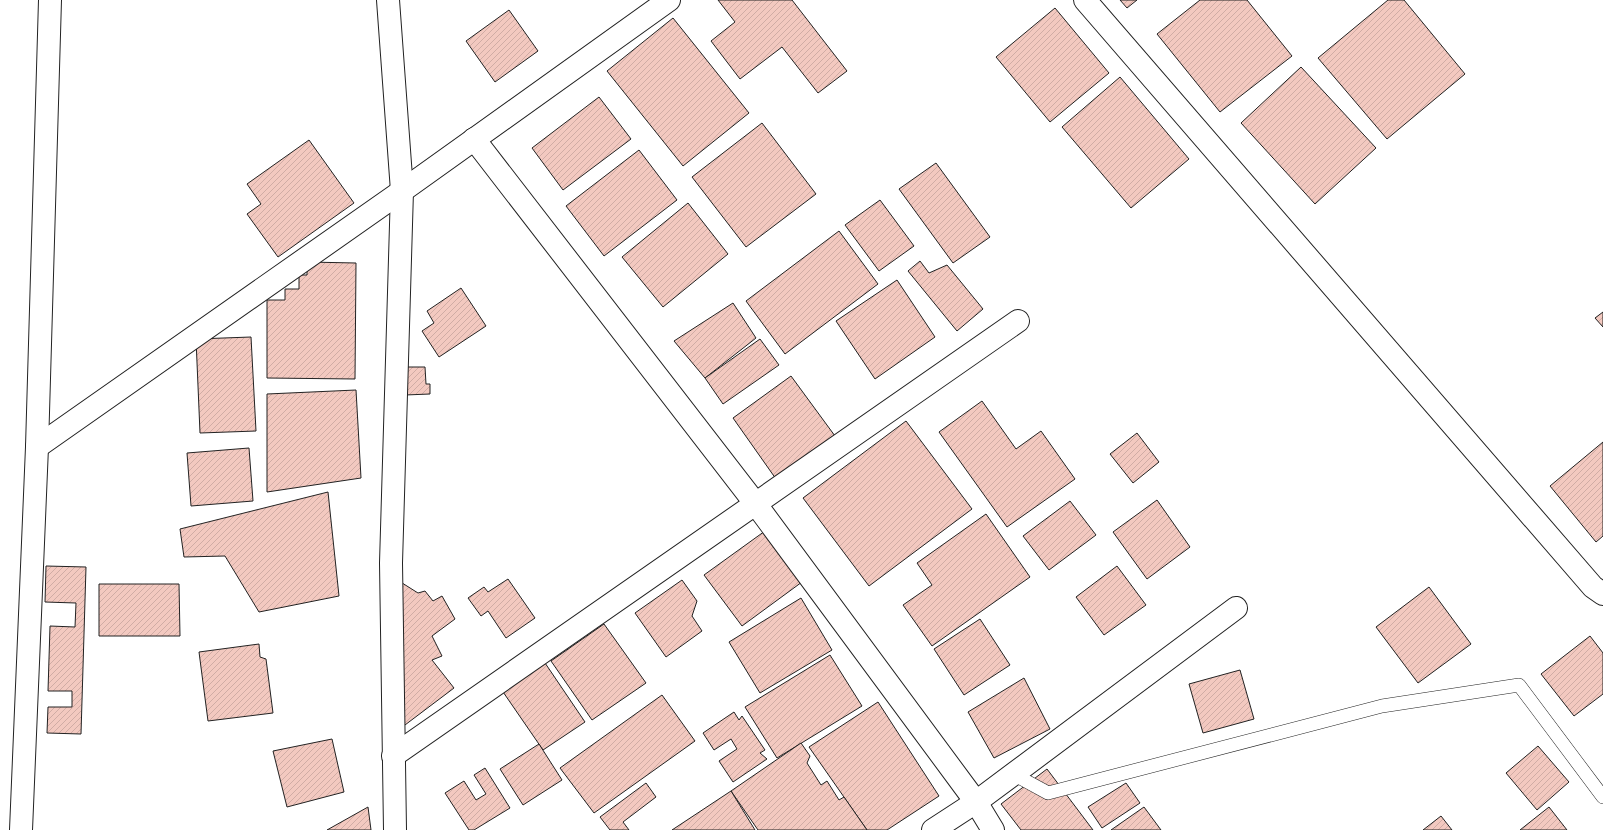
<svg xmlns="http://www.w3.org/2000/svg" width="1603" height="830" font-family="'Asap Condensed',sans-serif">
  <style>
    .building { fill: url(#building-hatch); stroke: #222 }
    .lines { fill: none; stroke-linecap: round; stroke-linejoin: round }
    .service-casing { stroke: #222; stroke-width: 14 }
    .minor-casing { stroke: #222; stroke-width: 24 }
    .service { stroke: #fff; stroke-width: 13 }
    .minor { stroke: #fff; stroke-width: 22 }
  </style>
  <defs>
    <pattern id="building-hatch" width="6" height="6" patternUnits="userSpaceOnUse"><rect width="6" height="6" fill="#f3c9c0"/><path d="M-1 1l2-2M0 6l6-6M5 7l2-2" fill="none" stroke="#d0aca5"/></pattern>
  </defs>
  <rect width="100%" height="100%" fill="#fff"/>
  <g class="building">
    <path d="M718 0H792L847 71 818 93 782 47 740 79 711 41 735 22Z"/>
    <path d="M1120 0H1137L1127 8Z"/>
    <path d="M1200 0H1247L1292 56 1220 112 1157 34Z"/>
    <path d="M1388 0H1404L1465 74 1387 139 1318 58Z"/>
    <path d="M1055 8 1109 73 1050 122 996 57Z"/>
    <path d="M509 10 538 51 495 82 466 41Z"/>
    <path d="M673 18 749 113 683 166 607 71Z"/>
    <path d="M1301 67 1376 148 1315 204 1241 123Z"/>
    <path d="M1120 77 1189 159 1131 208 1062 127Z"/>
    <path d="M599 97 631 139 563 190 532 148Z"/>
    <path d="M762 123 816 194 746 247 692 177Z"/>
    <path d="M309 140 354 203 278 257 247 214 261 204 247 184Z"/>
    <path d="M639 150 677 200 604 256 566 206Z"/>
    <path d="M936 163 990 237 953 263 899 189Z"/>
    <path d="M880 200 914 246 879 271 845 225Z"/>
    <path d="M688 203 728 254 663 307 622 257Z"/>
    <path d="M839 231 878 284 785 354 746 301Z"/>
    <path d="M920 261 929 273 947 265 983 309 957 331 908 271Z"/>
    <path d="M307 262 356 263 355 379 267 378V300H285V289H299V275H307Z"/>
    <path d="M897 280 935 337 875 379 836 321Z"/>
    <path d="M461 288 486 326 439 357 422 331 434 323 427 311Z"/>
    <path d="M733 303 756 338 705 378 674 341Z"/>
    <path d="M1603 312V327L1595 318Z"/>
    <path d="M251 337 256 431 200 433 196 339Z"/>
    <path d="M760 339 779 365 723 404 705 378Z"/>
    <path d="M405 367H425L426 384H430V394L405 395Z"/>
    <path d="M791 376 835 436 776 479 733 418Z"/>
    <path d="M356 390 361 478 267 492V394Z"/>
    <path d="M982 401 1016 449 1041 431 1075 479 1007 527 939 432Z"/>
    <path d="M906 421 972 509 869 586 803 498Z"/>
    <path d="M1137 433 1159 462 1133 483 1110 454Z"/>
    <path d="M1603 442V536L1596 542 1550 486Z"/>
    <path d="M249 448 253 501 191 506 187 453Z"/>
    <path d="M328 492 339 596 259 612 225 556 184 557 180 529Z"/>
    <path d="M1157 500 1190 547 1147 579 1113 532Z"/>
    <path d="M1070 501 1096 535 1049 570 1023 536Z"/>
    <path d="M986 514 1030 577 932 646 903 605 932 585 917 563Z"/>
    <path d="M765 531 802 582 742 626 704 575Z"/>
    <path d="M46 566 86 567 81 734 47 733 48 707H72V691H48L50 626 75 627 76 603 45 602Z"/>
    <path d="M1117 566 1146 605 1104 635 1076 597Z"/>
    <path d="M508 579 535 618 506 638 488 611 481 616 468 598 484 587 488 592Z"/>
    <path d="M682 580 697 601 692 616 702 631 666 657 635 613Z"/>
    <path d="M399 581 418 593 425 591 433 601 442 596 455 619 432 636 442 656 432 660 454 688 401 728Z"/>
    <path d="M99 584H179L180 636H99Z"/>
    <path d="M1429 587 1471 644 1418 683 1376 627Z"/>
    <path d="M801 598 832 650 760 693 729 642Z"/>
    <path d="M980 619 1010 665 964 695 934 649Z"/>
    <path d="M604 624 646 683 592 720 551 661Z"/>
    <path d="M1590 636 1603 653V694L1574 716 1541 674Z"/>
    <path d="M259 644 260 657 266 659 273 713 208 721 199 652Z"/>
    <path d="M830 655 862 706 777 758 745 707Z"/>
    <path d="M543 660 585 722 543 750 501 689Z"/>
    <path d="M1240 670 1254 719 1203 733 1189 684Z"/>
    <path d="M1024 678 1050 729 994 758 968 712Z"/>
    <path d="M662 695 695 741 594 813 560 768Z"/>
    <path d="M878 702 939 796 887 830H867L809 747Z"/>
    <path d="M734 712 739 720 742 716 765 750 760 753 767 759 733 782 719 761 737 749 731 739 714 750 703 733Z"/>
    <path d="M332 739 344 792 287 807 273 751Z"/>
    <path d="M801 743 810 756 807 763 821 785 827 781 839 800 844 797 867 830H758L731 791Z"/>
    <path d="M539 744 562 780 523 805 500 769Z"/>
    <path d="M1538 746 1569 782 1537 810 1506 773Z"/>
    <path d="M485 768 510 808 474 830H469L445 793 464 781 476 800 486 794 474 775Z"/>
    <path d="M1047 769 1093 830H1021L1001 804Z"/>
    <path d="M646 783 656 797 623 822 629 830H610L600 817Z"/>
    <path d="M1126 783 1140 803 1102 828 1088 807Z"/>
    <path d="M731 791 755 830H672Z"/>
    <path d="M368 807 371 830H327Z"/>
    <path d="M1144 807 1161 830H1111Z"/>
    <path d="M1549 807 1567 830H1520Z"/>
    <path d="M1441 816 1452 830H1423Z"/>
  </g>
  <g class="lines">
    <defs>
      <path id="service" d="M1013 774 1048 793 1382 706 1519 685 1603 797"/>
      <g id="minor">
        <path d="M388 0 402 191 391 563 395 830"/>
        <path d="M1085 0 1593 587 1603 594"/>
        <path d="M474 139 755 503 976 802 993 830"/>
        <path d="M37 447 402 191 669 0"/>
        <path d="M393 756 1018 321"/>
        <path d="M21 830 37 447 50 0"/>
        <path d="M933 830 976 802 1236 608"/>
      </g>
    </defs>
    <use href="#service" class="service-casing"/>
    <use href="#minor" class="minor-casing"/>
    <use href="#service" class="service"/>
    <use href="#minor" class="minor"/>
  </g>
</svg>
